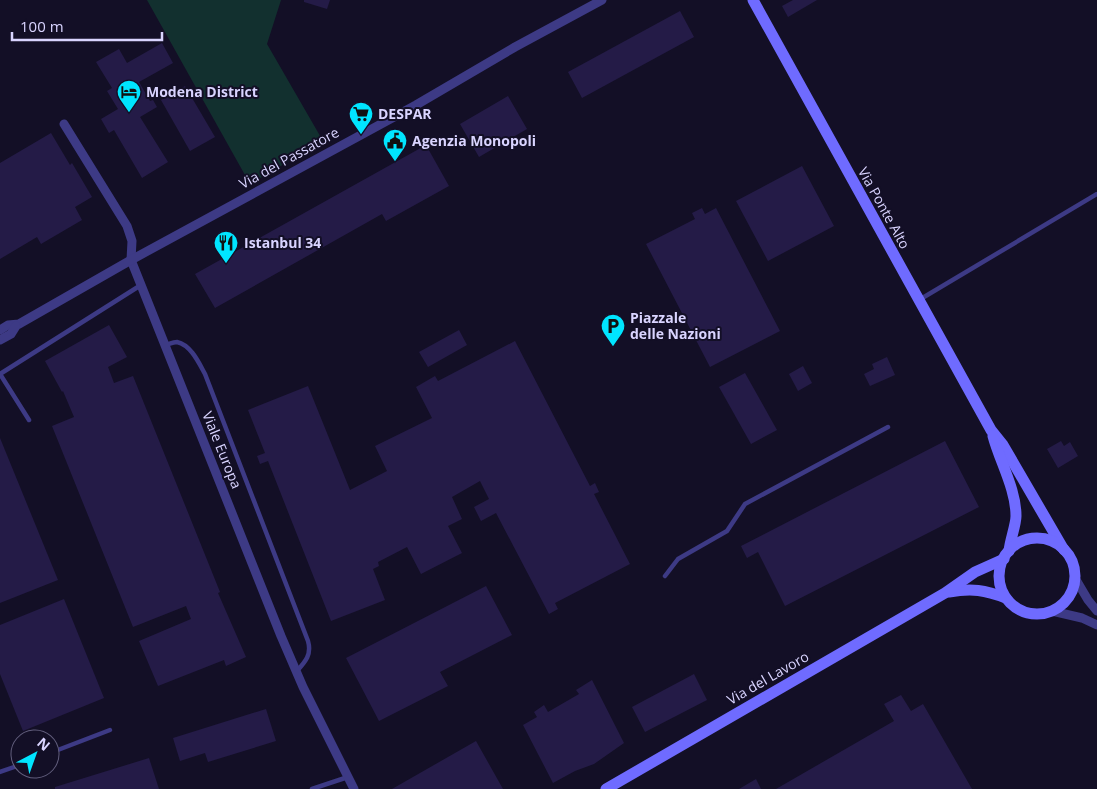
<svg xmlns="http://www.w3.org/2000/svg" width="1097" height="789" font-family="'Open Sans',sans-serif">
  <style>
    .green { fill: #12302f }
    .building { fill: #241b47 }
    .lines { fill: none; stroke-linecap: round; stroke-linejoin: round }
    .service { stroke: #3d3a85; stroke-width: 4.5 }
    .minor { stroke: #3d3a85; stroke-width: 9 }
    .secondary { stroke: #6f6bff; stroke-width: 11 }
    .labels { text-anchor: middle; stroke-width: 4; stroke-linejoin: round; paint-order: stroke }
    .poi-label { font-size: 14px; font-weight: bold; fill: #d9d4ff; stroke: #130f26; text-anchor: start }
    .street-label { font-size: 14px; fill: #d9d4ff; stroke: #130f26 }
  </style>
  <rect width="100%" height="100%" fill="#130f26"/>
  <path class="green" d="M147 0H281L267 44 323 141 250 184Z"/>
  <g class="building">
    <path d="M304 0H330L327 9 304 2Z"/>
    <path d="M793 0H817L788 17 782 6Z"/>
    <path d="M680 11 694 37 582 98 568 72Z"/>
    <path d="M162 43 173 63 139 82 150 101 153 100 157 107 140 117 168 162 142 178 114 130 109 133 101 119 118 109 107 91 112 88 96 62 119 49 127 63Z"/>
    <path d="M185 86 215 137 190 151 161 100Z"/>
    <path d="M508 96 527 129 479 157 460 124Z"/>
    <path d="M51 133 70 165 72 163 92 197 75 207 82 220 41 244 37 237 0 259V163Z"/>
    <path d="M426 145 449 186 386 221 382 214 215 308 195 274Z"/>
    <path d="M802 166 834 226 768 261 736 201Z"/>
    <path d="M702 208 705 214 716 208 780 331 710 367 646 244 695 219 692 213Z"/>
    <path d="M109 325 127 357 108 367 114 383 133 376 220 592 218 593 246 657 226 666 224 660 158 686 139 641 191 619 186 606 133 627 52 426 74 417 63 391 62 392 45 361Z"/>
    <path d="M459 330 467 345 428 367 419 352Z"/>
    <path d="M515 341 590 486 595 483 599 492 594 494 630 564 555 603 558 609 549 614 496 513 481 521 474 507 489 499 480 481 452 497 462 519 448 526 462 553 421 574 407 547 378 562 379 566 373 569 385 600 331 621 268 461 260 464 257 456 265 453 248 410 308 386 350 490 387 471 375 446 432 418 416 387 435 376 438 381Z"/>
    <path d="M887 357 895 375 870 386 864 374 874 369 872 364Z"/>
    <path d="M803 366 812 383 798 391 789 374Z"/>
    <path d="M745 373 777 430 751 444 719 387Z"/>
    <path d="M0 438 58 580 0 603Z"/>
    <path d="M945 441 979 507 785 606 758 552 747 558 741 546Z"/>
    <path d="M1061 441 1064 446 1070 442 1078 456 1058 468 1047 449Z"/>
    <path d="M486 586 512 635 440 672 448 686 379 721 346 658Z"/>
    <path d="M64 599 104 698 23 731 0 674V625Z"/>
    <path d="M694 674 707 700 645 732 632 707Z"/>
    <path d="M592 680 624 743 594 764 575 771 553 783 523 725 537 717 534 712 544 705 548 712 579 694 576 690Z"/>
    <path d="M901 695 911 711 923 704 972 789H776L894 721 884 704Z"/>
    <path d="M266 709 276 741 208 762 205 753 180 761 173 738Z"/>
    <path d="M476 741 503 789H392Z"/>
    <path d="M149 758 159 789H55V787Z"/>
    <path d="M756 779 761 789H739Z"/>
  </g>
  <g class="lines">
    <g class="service">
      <path d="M919 300 1097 194"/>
      <path d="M165 345C169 344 173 342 177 342 191 345 199 363 205 374L308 641C312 655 305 662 296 672"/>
      <path d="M29 420 0 374 141 285"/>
      <path d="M665 576 678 559 727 531 745 504 888 427"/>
      <path d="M50 753 110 730"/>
      <path d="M0 772 20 765"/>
      <path d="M312 789 348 777"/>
    </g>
    <g class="minor">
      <path d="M64 124 127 226 132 241 131 260 141 285 281 636 303 687 354 789"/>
      <path d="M0 330 8 325 19 324 131 260 416 105 515 47 602 0"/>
      <path d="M0 340 11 334 16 326"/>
      <path d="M1075 578 1088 600 1097 611"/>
      <path d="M1052 611 1082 618 1097 625"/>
    </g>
    <g class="secondary">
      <path d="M753 0 991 430 1003 445 1064 550"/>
      <path d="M993 436C1000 462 1016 489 1016 516 1016 525 1010 540 1009 551"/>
      <circle cx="1037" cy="576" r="38"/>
      <path d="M949 592C972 588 985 590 1006 598"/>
      <path d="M606 789 945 593 975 572 1004 559"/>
    </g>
  </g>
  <defs>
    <symbol id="hotel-pin" viewBox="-11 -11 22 30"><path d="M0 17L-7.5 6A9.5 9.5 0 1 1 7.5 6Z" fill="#00e5ff" stroke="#130f26"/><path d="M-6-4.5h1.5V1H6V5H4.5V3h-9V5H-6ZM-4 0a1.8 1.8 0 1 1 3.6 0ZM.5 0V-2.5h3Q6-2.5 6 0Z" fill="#111"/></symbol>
    <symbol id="supermarket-pin" viewBox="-11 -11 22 30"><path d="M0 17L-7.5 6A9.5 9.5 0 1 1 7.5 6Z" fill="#00e5ff" stroke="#130f26"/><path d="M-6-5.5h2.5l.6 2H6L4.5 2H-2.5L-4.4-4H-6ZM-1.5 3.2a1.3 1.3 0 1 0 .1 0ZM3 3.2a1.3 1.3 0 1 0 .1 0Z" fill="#111"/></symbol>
    <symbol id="civic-pin" viewBox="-11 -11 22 30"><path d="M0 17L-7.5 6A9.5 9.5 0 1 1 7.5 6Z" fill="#00e5ff" stroke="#130f26"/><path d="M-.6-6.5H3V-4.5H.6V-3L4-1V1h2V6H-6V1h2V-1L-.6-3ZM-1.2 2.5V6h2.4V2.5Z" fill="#111"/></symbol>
    <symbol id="restaurant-pin" viewBox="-11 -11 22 30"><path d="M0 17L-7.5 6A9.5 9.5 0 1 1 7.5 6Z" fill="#00e5ff" stroke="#130f26"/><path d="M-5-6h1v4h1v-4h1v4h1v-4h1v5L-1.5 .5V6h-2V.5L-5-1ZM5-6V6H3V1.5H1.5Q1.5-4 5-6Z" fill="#111"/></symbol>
    <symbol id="parking-pin" viewBox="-11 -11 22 30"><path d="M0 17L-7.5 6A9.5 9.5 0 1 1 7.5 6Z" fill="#00e5ff" stroke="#130f26"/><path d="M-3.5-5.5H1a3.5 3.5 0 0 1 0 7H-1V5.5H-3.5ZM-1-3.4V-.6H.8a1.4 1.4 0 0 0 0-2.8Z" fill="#111"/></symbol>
  </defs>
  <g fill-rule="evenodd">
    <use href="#hotel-pin" x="115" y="78" width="28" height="38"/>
    <use href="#supermarket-pin" x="347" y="100" width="28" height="38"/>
    <use href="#civic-pin" x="381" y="127" width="28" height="38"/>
    <use href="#restaurant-pin" x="212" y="229" width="28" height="38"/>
    <use href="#parking-pin" x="599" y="312" width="28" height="38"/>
  </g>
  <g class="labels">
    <g class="poi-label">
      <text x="146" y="97">Modena District</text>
      <text x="378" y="119">DESPAR</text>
      <text x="412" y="146">Agenzia Monopoli</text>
      <text x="244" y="248">Istanbul 34</text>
      <text x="630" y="323">Piazzale<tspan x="630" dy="16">delle Nazioni</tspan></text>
    </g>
    <g class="street-label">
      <text transform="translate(289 158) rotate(-29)" y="5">Via del Passatore</text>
      <text transform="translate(884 208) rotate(61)" y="5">Via Ponte Alto</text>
      <text transform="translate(222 450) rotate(68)" y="5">Viale Europa</text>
      <text transform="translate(768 678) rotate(-30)" y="5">Via del Lavoro</text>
    </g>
  </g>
  <g transform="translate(35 754) rotate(41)"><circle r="24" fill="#130f26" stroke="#625e7d"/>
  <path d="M0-4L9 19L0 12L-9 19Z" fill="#00e5ff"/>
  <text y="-8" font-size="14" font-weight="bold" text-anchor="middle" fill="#d9d4ff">N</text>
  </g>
  <path d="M12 32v8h150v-8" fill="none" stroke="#d9d4ff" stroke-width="2.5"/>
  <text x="20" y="32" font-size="15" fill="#d9d4ff" stroke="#130f26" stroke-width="4" paint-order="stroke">100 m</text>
</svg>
